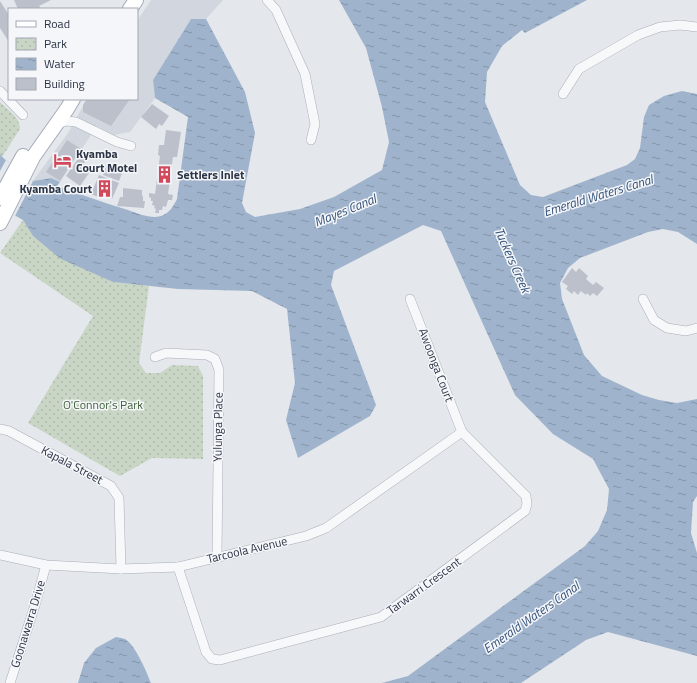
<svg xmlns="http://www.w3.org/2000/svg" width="697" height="683" font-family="'Titillium Web',sans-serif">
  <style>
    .built { fill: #d2d6de }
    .park { fill: url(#park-dots) }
    .water { fill: url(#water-ripples) }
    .pier { fill: #e4e7ec }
    .building { fill: #bbc0ca }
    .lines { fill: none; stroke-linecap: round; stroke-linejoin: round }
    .street-casing { stroke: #a9aeb7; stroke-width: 10 }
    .primary-casing { stroke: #a3abb8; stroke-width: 16 }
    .street { stroke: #f7f8fa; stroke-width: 9 }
    .primary { stroke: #fff; stroke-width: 14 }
    .labels { text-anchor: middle; stroke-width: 3; stroke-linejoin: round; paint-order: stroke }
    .poi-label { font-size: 12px; font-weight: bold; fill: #2b3445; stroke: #f4f6f9; text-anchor: start }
    .street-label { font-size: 12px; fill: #2b3445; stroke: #f4f6f9 }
    .park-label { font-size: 12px; fill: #3f6138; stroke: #f4f6f9 }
    .water-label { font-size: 13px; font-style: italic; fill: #34527a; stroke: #f4f6f9 }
  </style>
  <defs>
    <pattern id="park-dots" width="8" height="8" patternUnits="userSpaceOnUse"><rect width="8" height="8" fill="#c9d6c5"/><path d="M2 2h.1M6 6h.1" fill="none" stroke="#adb8ab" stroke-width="1.8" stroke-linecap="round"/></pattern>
    <pattern id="water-ripples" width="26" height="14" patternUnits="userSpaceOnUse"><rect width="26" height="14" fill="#9fb4cc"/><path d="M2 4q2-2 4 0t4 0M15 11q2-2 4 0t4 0" fill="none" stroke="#8293a7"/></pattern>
  </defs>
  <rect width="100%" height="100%" fill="#e4e7ec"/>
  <path class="built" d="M151 0H223L206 19H191L153 80 155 98 130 132 114 135 97 126 60 182 51 178 33 181 68 133 87 99H137V21Z"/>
  <g class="park">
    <path d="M0 102C8 110 20 117 20 129L2 157 0 153Z"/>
    <path d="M23 220 33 236 113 282 149 286 139 363 146 373H160L172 365 198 366 203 376V459L152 458 120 476 28 423 93 316 0 253Z"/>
  </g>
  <g class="water">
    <path d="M339 0H587L525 33 522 30 502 46 487 72 485 102 520 185 531 195 543 197 627 165 635 159 640 148 644 117 649 105 664 96 682 91 697 94V244L678 232 663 229 648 232 580 258 568 268 560 283 562 299 584 355 602 376 642 395 659 400 677 403 697 399V496L693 502 691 533 697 553V656L608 632 586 640 521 683H382L408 676 585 546 598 531 607 510 609 489 593 459 553 434 515 395 441 231 423 225 334 271 331 285 376 405 370 416 298 458 286 420 295 383 287 309 252 291 178 289 113 282 61 259 33 236 23 220 0 207V153L2 157 33 181 51 178 60 182 57 186C81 194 104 203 128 210 136 213 146 217 155 217 166 217 173 208 177 199L188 117 155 98 153 80 191 19H206L245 92 255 133 242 203 246 212 255 217 300 209 334 197 382 170 389 142 382 107 366 48Z"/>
    <path d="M116 637C119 638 123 638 125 639 135 644 147 673 151 683H78L84 663 96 648Z"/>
  </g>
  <path class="pier" d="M6 160 33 181 15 216 0 207V171Z"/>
  <g class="building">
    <path d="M14 0H51L39 6 41 9H18Z"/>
    <path d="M0 1 9 15V42L0 28Z"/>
    <path d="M87 99H130L111 126 83 112V105Z"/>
    <path d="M152 104 169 116 162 126 159 124 156 129 141 117Z"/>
    <path d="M166 130 181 132 177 157H173L168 194 173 195 172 200H168L166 207 163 206 162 210H159V213H155L156 209 154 208 155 206 152 205 153 201H151V198L149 197V193L155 194 160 156 158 155 159 145H164Z"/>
    <path d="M67 140 81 149 60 181 46 172Z"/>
    <path d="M84 150 90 154 81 168 89 173 80 186 66 176Z"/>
    <path d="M106 166 122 173 119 181 103 175Z"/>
    <path d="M99 175 119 183 112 199 103 195 101 198 91 194Z"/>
    <path d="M123 188 142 190V196H143V201H145L144 208 117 206 120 197H123Z"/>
    <path d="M572 268 576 272 579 268 588 276 586 279 593 285 596 282 604 288 597 296 593 293 590 296 587 293 586 295 581 291 578 295 574 291 572 294 566 289 568 286 562 282Z"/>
  </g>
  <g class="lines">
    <defs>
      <g id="street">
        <path d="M267 0 276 10 305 74 315 124 311 140"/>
        <path d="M0 91 23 115"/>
        <path d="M563 94 579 69 638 35 660 27 680 25 697 27"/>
        <path d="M56 124 67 121 76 122 117 142 131 146"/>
        <path d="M643 299 654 320 667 328 686 331 697 328"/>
        <path d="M155 357 166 353 207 355 215 359 219 370 217 557"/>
        <path d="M0 429 9 431 111 486 119 498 121 569"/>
        <path d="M0 555 46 565 121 569 178 567 306 536 326 528 462 432"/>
        <path d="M178 567 206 652 212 659 220 660 381 617 525 511 527 504 526 496 462 432 410 299"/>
        <path d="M10 683 35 605 46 565"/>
      </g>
      <g id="primary">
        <path d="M130 9 136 0"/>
        <path d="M0 198 23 156"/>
        <path d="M0 223 33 157 67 109 73 99"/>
      </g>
    </defs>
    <use href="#street" class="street-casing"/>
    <use href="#primary" class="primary-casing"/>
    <use href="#street" class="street"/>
    <use href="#primary" class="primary"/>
  </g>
  <defs>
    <symbol id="hotel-bare" viewBox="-9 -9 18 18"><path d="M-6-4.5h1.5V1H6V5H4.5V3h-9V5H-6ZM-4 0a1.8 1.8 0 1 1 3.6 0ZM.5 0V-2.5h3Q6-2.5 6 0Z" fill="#d1495b" stroke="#f4f6f9" stroke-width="2.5" paint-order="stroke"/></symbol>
    <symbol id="building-bare" viewBox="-9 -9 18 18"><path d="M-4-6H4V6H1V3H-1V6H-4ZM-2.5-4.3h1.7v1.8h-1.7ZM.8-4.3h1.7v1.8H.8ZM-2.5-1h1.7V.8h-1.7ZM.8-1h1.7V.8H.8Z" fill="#d1495b" stroke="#f4f6f9" stroke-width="2.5" paint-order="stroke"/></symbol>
  </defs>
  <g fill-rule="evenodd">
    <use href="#hotel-bare" x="50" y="148" width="25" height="25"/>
    <use href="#building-bare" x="152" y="162" width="25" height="25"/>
    <use href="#building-bare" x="92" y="176" width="25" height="25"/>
  </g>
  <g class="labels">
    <g class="poi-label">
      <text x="76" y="158">Kyamba<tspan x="76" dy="14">Court Motel</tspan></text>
      <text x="177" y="179">Settlers Inlet</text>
      <text x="92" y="193" text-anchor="end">Kyamba Court</text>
    </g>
    <g class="street-label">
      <text transform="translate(436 365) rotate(69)" y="4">Awoonga Court</text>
      <text transform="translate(218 427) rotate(-89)" y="4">Yulunga Place</text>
      <text transform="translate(72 465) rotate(28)" y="4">Kapala Street</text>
      <text transform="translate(247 550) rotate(-13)" y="4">Tarcoola Avenue</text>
      <text transform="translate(424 586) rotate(-36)" y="4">Tarwarri Crescent</text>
      <text transform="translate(28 624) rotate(-73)" y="4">Goonawarra Drive</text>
    </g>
    <g class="park-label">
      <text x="103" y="409">O'Connor's Park</text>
    </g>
    <g class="water-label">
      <text transform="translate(598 195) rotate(-17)" y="5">Emerald Waters Canal</text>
      <text transform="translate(345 210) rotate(-22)" y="5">Mayes Canal</text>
      <text transform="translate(513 260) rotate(66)" y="5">Tuckers Creek</text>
      <text transform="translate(531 617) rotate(-35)" y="5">Emerald Waters Canal</text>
    </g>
  </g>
  <rect x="8" y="8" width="130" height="92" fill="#f4f6f9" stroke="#a4a8b1"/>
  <rect x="16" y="21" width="20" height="6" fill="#ffffff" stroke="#a4a8b1"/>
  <text x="44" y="28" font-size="12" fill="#2b3445">Road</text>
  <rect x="16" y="38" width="20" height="12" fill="url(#park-dots)" stroke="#a4a8b1"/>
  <text x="44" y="48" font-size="12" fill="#2b3445">Park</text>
  <rect x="16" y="58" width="20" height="12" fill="url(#water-ripples)" stroke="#a4a8b1"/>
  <text x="44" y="68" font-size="12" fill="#2b3445">Water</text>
  <rect x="16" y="78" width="20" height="12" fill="#bbc0ca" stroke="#a4a8b1"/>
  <text x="44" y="88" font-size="12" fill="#2b3445">Building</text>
</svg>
